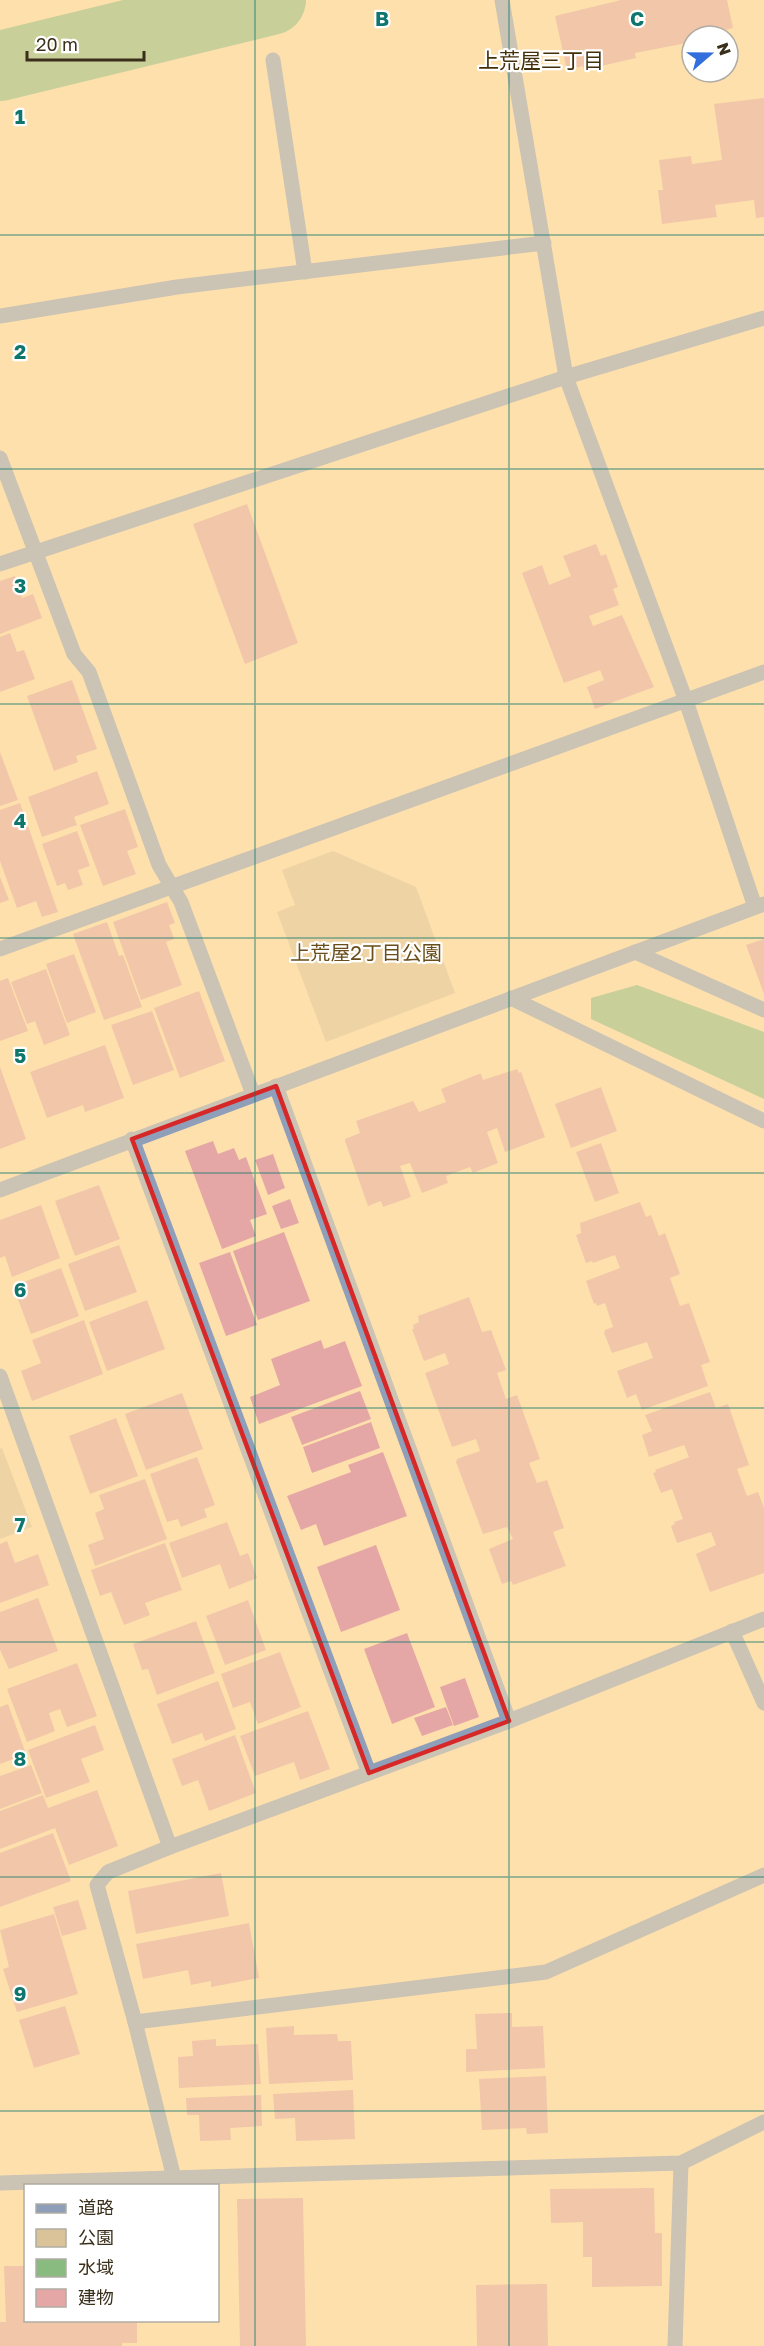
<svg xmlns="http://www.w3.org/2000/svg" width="764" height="2346" font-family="'Golos Text','Noto Sans JP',sans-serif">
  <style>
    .green { fill: #dbc399 }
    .water { fill: #89bb81 }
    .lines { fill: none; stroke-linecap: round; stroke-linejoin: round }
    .river { stroke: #89bb81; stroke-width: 70 }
    .building { fill: #e5a7a5 }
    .minor { stroke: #8f9fba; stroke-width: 15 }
    .marked { fill: none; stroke: #d62828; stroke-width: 4.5; stroke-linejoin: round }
    .grid { fill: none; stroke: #0f766e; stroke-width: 1.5; stroke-opacity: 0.55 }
    .labels { text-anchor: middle; stroke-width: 4.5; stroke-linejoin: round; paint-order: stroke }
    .park-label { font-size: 20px; fill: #694e1a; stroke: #fff }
    .neighbourhood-label { font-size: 21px; fill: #44310b; stroke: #fff }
    .grid-label { font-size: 20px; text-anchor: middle; font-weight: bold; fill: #0f766e; stroke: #fff; stroke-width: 4.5; stroke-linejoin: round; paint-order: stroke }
  </style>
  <rect width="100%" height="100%" fill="#fee0ad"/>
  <g class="green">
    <path d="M333 851 416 887 455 993 326 1042 277 912 295 905 282 870Z"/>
    <path d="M2 1448 32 1527 0 1539V1449Z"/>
  </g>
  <path class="water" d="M637 985 764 1032V1099L591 1019V998Z"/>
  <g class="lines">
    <path class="river" d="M0 66 271 0"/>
  </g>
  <g class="building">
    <path d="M621 0H727L733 28 718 32V36H692V42L635 53 636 58 584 70 583 66 567 70 555 16Z"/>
    <path d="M764 98V217L756 218 754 200 715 205 717 217 662 224 658 190H663L659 160 691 156 692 164 722 160 714 104Z"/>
    <path d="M247 504 298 643 245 664 193 524Z"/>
    <path d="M596 544 601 556 606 554 618 587 613 589 619 605 589 616 593 626 622 615 654 687 595 709 587 687 604 680 600 670 564 683 522 573 542 565 549 585 571 576 563 556Z"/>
    <path d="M15 576 22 598 33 594 42 618 0 634V581Z"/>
    <path d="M10 633 17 652 24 650 35 679 0 692V637Z"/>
    <path d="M72 680 97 749 76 756 78 762 54 771 27 696Z"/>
    <path d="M0 752 18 800 0 806Z"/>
    <path d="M97 771 109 804 74 817 77 825 42 837 28 797Z"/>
    <path d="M20 803 58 912 42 917 36 901 17 908 0 861V810Z"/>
    <path d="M125 809 138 847 127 851 136 874 103 886 80 825Z"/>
    <path d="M77 831 90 866 78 870 83 885 68 890 65 883 57 886 42 844Z"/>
    <path d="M0 877 9 900 0 903Z"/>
    <path d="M167 902 175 923 169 925 174 939 166 942 182 985 141 1000 113 922Z"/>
    <path d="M107 922 119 956 123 955 142 1007 104 1020 73 934Z"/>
    <path d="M764 939V994L746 945Z"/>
    <path d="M74 954 96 1012 67 1023 46 964Z"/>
    <path d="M46 969 70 1035 44 1045 35 1021 27 1024 11 982Z"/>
    <path d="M8 978 28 1031 0 1041V981Z"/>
    <path d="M199 991 225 1061 180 1078 154 1008Z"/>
    <path d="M152 1011 174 1070 133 1085 111 1025Z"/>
    <path d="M105 1045 124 1098 85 1112 83 1105 47 1118 30 1072Z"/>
    <path d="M0 1067 26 1139 0 1149Z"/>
    <path d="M517 1069 519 1073 521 1072 545 1137 505 1152 497 1128 487 1132 498 1163 473 1173 470 1167 446 1176 448 1183 422 1193 410 1163 400 1166 411 1197 383 1207 381 1201 368 1206 345 1141V1139L360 1133 356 1121 413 1101 419 1112 446 1102 441 1089 479 1074H481L483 1080Z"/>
    <path d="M601 1087 617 1131 571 1148 555 1104Z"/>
    <path d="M213 1141 218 1154 234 1148 239 1160 246 1157 267 1214 250 1220 256 1236 222 1249 185 1151Z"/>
    <path d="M601 1143 619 1193 595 1202 576 1152Z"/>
    <path d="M273 1154 285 1188 268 1195 255 1160Z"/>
    <path d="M99 1185 120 1239 75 1256 55 1201Z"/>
    <path d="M290 1199 299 1223 281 1229 272 1206Z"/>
    <path d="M640 1202 646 1217 651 1215 659 1236 665 1233 680 1274 670 1278 680 1306 689 1303 710 1362 701 1365 708 1386 642 1410 636 1394 627 1398 617 1371 653 1358 647 1342 612 1353 604 1333 605 1330 613 1327 605 1303 597 1306 596 1303 594 1304 586 1281 620 1268 615 1255 593 1263 592 1261 586 1263 576 1235 581 1233 580 1223Z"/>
    <path d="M41 1205 60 1258 12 1277 5 1256 0 1258V1220Z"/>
    <path d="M284 1232 310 1301 258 1320 233 1251Z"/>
    <path d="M119 1245 137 1292 85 1311 68 1264Z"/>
    <path d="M230 1252 257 1325 226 1336 199 1263Z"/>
    <path d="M61 1268 79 1316 31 1334 13 1286Z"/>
    <path d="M469 1297 482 1332 491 1330 506 1370 497 1373 506 1399 517 1395 540 1459 529 1463 537 1483 547 1480 564 1528 553 1532 566 1566 513 1585 511 1581 502 1584 489 1549 513 1539 507 1527 483 1534 456 1462 457 1459 480 1451 476 1439 452 1447 425 1373 449 1364 445 1353 424 1361 412 1329H414L413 1325 419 1322 418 1316Z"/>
    <path d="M147 1300 165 1349 107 1371 89 1322Z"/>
    <path d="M84 1320 103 1374 32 1401 21 1371 41 1363 32 1340Z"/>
    <path d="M321 1340 324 1349 345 1341 362 1386 259 1424 250 1397 280 1385 271 1359Z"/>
    <path d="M360 1391 371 1419 302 1445 291 1417Z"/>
    <path d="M710 1392 716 1408 728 1404 749 1465 737 1469 747 1496 758 1492 764 1508V1573L710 1592 696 1554 716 1545 711 1532 677 1543 671 1526 675 1524 674 1522 683 1519 672 1489 661 1493 653 1473 656 1472 655 1470 689 1457 684 1445 649 1457 642 1435 652 1431 645 1415Z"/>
    <path d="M182 1393 203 1449 146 1470 125 1414Z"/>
    <path d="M116 1418 138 1476 90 1494 69 1436Z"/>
    <path d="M371 1422 380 1448 312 1473 303 1447Z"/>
    <path d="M383 1452 407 1516 324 1546 316 1524 301 1530 287 1496 351 1472 348 1465Z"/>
    <path d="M197 1457 215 1505 204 1509 207 1517 181 1527 178 1519 167 1522 150 1474Z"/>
    <path d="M145 1479 167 1539 95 1566 88 1545 104 1539 95 1513 104 1509 99 1495Z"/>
    <path d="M227 1522 240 1556 248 1553 257 1578 229 1589 220 1564 182 1578 169 1543Z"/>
    <path d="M7 1541 15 1563 38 1554 49 1585 0 1603V1544Z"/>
    <path d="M165 1543 182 1590 145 1603 150 1615 124 1625 111 1592 100 1596 91 1570Z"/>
    <path d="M376 1545 400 1610 341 1632 317 1567Z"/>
    <path d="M38 1598 58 1651 9 1669 0 1650V1612Z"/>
    <path d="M248 1600 266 1650 225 1665 206 1616Z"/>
    <path d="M196 1621 215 1673 157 1695 148 1669 142 1670 133 1644Z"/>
    <path d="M407 1633 435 1707 392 1724 364 1649Z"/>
    <path d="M280 1652 301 1707 258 1724 250 1702 233 1708 221 1674Z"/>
    <path d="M77 1663 97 1716 67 1727 60 1709 49 1713 55 1731 27 1742 7 1689Z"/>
    <path d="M465 1678 479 1717 454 1726 440 1687Z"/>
    <path d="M218 1681 236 1729 205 1741 202 1733 172 1744 157 1704Z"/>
    <path d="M8 1704 26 1754 0 1764V1707Z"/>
    <path d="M446 1707 453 1725 422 1736 414 1718Z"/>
    <path d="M308 1711 330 1769 300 1780 294 1762 255 1776 240 1736Z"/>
    <path d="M95 1725 104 1750 81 1759 90 1782 46 1798 28 1750Z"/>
    <path d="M235 1735 256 1793 209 1811 198 1780 182 1786 172 1759Z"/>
    <path d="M31 1765 42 1793 0 1809V1776Z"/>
    <path d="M97 1790 118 1846 69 1865 55 1828 0 1849V1811L43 1795 48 1808Z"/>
    <path d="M53 1833 71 1881 0 1907V1853Z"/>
    <path d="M221 1873 229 1916 136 1934 128 1891Z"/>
    <path d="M78 1900 87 1929 62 1936 53 1907Z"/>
    <path d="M54 1914 78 1994 17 2012 3 1969 9 1967 0 1930Z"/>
    <path d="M249 1923 259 1978 211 1987V1981L191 1985 188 1970 143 1979 136 1944Z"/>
    <path d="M65 2006 80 2054 34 2068 19 2020Z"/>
    <path d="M512 2013V2027L543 2026 545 2068 466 2072V2049H477L475 2014Z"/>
    <path d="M294 2026V2035L337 2034 338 2041H351L353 2080 269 2084 266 2028Z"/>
    <path d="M216 2039V2046L258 2044 261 2084 179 2088 178 2057 193 2056 192 2041Z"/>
    <path d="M546 2076 548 2133 527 2134 526 2128 482 2130 479 2079Z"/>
    <path d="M353 2090 355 2139 296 2141 295 2118 275 2119 273 2094Z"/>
    <path d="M261 2095 262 2126 230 2128 231 2140 200 2141 199 2115H187L186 2098Z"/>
    <path d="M654 2188 655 2233H662V2286L592 2287V2257H583V2222L551 2223 550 2189Z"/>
    <path d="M303 2198 306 2346H240L237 2199Z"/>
    <path d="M4 2266H26V2320H137V2343H122V2346H0V2322H6Z"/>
    <path d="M547 2284 548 2346H477L476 2285Z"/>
  </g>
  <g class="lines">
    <g class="minor">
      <path d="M502 0 566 377 686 701 755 907"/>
      <path d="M273 60 305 272"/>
      <path d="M0 316 177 287 544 243"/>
      <path d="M0 458 74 654 89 672 159 865 181 902 253 1094"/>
      <path d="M0 564 566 377 764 318"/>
      <path d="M0 949 764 672"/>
      <path d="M635 952 764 1010"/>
      <path d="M511 998 764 1121"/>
      <path d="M276 1086 509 1721"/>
      <path d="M132 1139 369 1773"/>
      <path d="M0 1190 764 904"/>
      <path d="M0 1376 170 1847 509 1721 764 1619"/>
      <path d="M732 1631 764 1703"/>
      <path d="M170 1847 108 1872 97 1885 135 2022 174 2178"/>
      <path d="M135 2022 546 1972 764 1875"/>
      <path d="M0 2183 681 2163 764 2122"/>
      <path d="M675 2346 681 2163"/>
    </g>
  </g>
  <path d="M0 0H764V2346H0ZM276 1086 509 1721 369 1773 132 1139Z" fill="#fee0ad" fill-opacity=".55" fill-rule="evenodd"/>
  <path class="marked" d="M276 1086 509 1721 369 1773 132 1139Z"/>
  <path class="grid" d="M255 0V2346M509 0V2346M0 235H764M0 469H764M0 704H764M0 938H764M0 1173H764M0 1408H764M0 1642H764M0 1877H764M0 2111H764"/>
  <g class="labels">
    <g class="park-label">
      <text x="366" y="960">上荒屋2丁目公園</text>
    </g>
    <g class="neighbourhood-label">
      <text x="541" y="68">上荒屋三丁目</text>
    </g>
  </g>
  <g class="grid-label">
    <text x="382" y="26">B</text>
    <text x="637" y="26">C</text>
    <text x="20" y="124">1</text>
    <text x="20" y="359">2</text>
    <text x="20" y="593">3</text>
    <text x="20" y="828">4</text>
    <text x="20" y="1063">5</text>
    <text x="20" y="1297">6</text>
    <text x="20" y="1532">7</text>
    <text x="20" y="1766">8</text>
    <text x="20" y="2001">9</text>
  </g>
  <rect x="24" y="2184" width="195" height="138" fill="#ffffff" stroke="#b0aca4" stroke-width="1.5"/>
  <rect x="36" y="2204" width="30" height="9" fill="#8f9fba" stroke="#b0aca4" stroke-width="1.5"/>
  <text x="78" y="2214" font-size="18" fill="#3a2f1b">道路</text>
  <rect x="36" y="2229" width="30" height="18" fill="#dbc399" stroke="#b0aca4" stroke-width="1.5"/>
  <text x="78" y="2244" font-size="18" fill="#3a2f1b">公園</text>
  <rect x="36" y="2259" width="30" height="18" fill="#89bb81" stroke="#b0aca4" stroke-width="1.5"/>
  <text x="78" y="2274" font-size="18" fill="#3a2f1b">水域</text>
  <rect x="36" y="2289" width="30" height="18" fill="#e5a7a5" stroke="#b0aca4" stroke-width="1.5"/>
  <text x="78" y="2304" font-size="18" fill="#3a2f1b">建物</text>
  <g transform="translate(710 54) rotate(70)"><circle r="28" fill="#ffffff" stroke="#b0aca4" stroke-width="1.5"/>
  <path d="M0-4.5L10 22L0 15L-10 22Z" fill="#326fdd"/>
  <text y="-9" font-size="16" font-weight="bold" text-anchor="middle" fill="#3a2f1b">N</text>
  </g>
  <path d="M27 51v9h117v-9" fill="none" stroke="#3a2f1b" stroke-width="3"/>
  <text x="36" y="51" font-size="18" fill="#3a2f1b" stroke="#ffffff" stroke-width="4.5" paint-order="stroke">20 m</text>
</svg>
